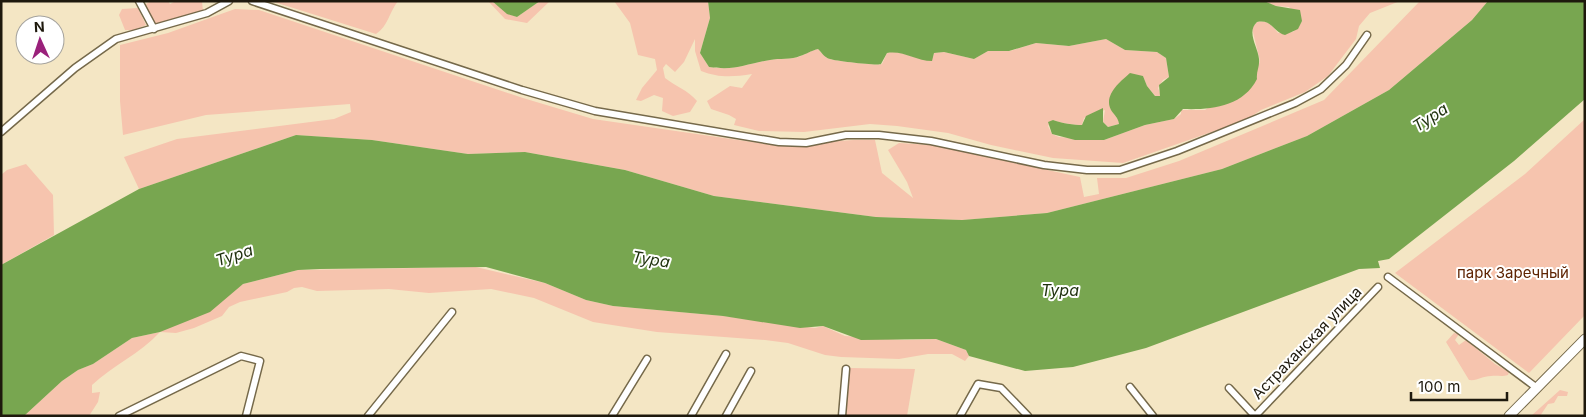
<svg xmlns="http://www.w3.org/2000/svg" width="1586" height="417" font-family="Inter,sans-serif">
  <style>
    .green { fill: #f6c4ae }
    .water { fill: #78a650 }
    .lines { fill: none; stroke-linecap: round; stroke-linejoin: round }
    .minor-casing { stroke: #75694a; stroke-width: 9 }
    .secondary-casing { stroke: #75694a; stroke-width: 11 }
    .minor { stroke: #fff; stroke-width: 6 }
    .secondary { stroke: #fff; stroke-width: 9 }
    .labels { text-anchor: middle; stroke-width: 4; stroke-linejoin: round; paint-order: stroke }
    .park-label { font-size: 15px; fill: #5e2403; stroke: #fff }
    .street-label { font-size: 15px; fill: #1e190d; stroke: #fff }
    .water-label { font-size: 16px; font-style: italic; fill: #1f310e; stroke: #fff }
  </style>
  <rect width="100%" height="100%" fill="#f4e6c4"/>
  <g class="green">
    <path d="M151 1H168L170 4 176 1H202L203 12 155 25 144 5Z"/>
    <path d="M271 1H398C389 13 388 26 376 34Z"/>
    <path d="M488 1C497 2 507 14 517 17L540 1H550L527 23 505 19Z"/>
    <path d="M614 1H708L710 18 700 53 709 67C735 71 746 64 770 60 779 58 792 60 801 56 807 53 810 51 818 49 822 53 825 58 830 59 836 61 878 66 882 64L887 53 895 51 914 57H933L934 53 944 52 974 59 988 51H1010L1036 43 1069 46 1106 39 1125 50 1157 52 1166 58 1169 77 1163 80 1158 88 1161 96H1155L1147 86 1143 76 1110 108 1118 119 1119 124 1108 127 1103 122 1105 110 1084 118 1082 125C1075 125 1060 123 1053 120L1048 126 1052 134 1059 137 1104 140 1145 125 1174 119 1181 114V110H1205L1256 73 1260 61 1252 28 1257 22C1268 20 1272 25 1278 33L1293 32 1302 21 1289 7 1276 6 1264 1H1400L1370 13 1359 26 1356 39 1328 76 1305 92 1261 110 1246 120 1123 163 1053 158 991 145 948 133 897 126 870 124 804 132 759 131 734 125 736 119 729 115 711 109 707 101 730 86 742 88 752 74C733 77 719 78 701 71L695 51V39L684 62 675 72 666 64 663 68 665 78C675 86 688 90 697 101L690 112 673 116 662 111 663 98 654 95 641 101 636 100 642 88 657 70 655 59 638 55 630 23Z"/>
    <path d="M1420 1H1488L1472 20 1389 90 1307 136 1222 169 1047 213 962 220 876 217 714 196 625 170 525 152 468 154 372 140 296 135 139 189 124 157 177 139 334 119 351 112 350 104 206 115 123 135 120 101V45L168 33 235 9 259 10 523 98 593 119 779 146C812 146 842 138 875 140L882 173 913 198 907 182 888 150 899 143 931 145 1080 177 1084 197 1099 194 1097 178H1126L1179 161 1324 100Z"/>
    <path d="M138 8 146 25 134 30H125L119 15 122 9Z"/>
    <path d="M1585 119V315L1529 373 1395 273 1525 174Z"/>
    <path d="M26 164 53 195 54 235 1 265V175L7 170Z"/>
    <path d="M476 267 545 283 586 300 613 306 724 316 815 328 823 326 845 336 904 340 936 339 966 350 969 356 965 361 952 354H928L899 359 841 357 825 355 788 343 765 340 657 332 593 322 534 298 491 289 429 293 389 289 317 291 302 287 294 288 287 292 240 302 229 307 222 316 194 328 176 333 160 332C140 354 113 365 92 385V393L100 392 98 402 89 416H24L62 381 78 370 93 364 132 338 160 332 243 284 298 270Z"/>
    <path d="M1454 333 1459 334 1455 340 1459 345 1466 340 1495 364 1509 372 1508 375C1501 377 1497 375 1491 376 1482 376 1478 381 1469 380L1446 342Z"/>
    <path d="M849 368 915 369 907 416H845Z"/>
    <path d="M1560 390 1568 392 1567 396H1558L1554 403 1548 404 1540 416H1531Z"/>
  </g>
  <g class="water">
    <path d="M492 1H540L517 17 507 14Z"/>
    <path d="M708 1H1264L1276 6 1300 10 1302 21 1298 29 1285 35C1273 32 1272 19 1257 22 1246 32 1258 47 1259 59 1260 66 1256 72 1257 79 1243 107 1210 110 1183 109L1174 119 1145 125 1104 140H1075L1052 134 1048 122 1053 120C1060 123 1075 125 1082 125L1086 116 1103 108V122L1108 127 1119 124C1118 117 1114 115 1111 110 1103 95 1121 81 1130 73L1143 76 1147 86 1155 96H1160L1159 85 1169 77 1166 58 1157 52 1125 50 1106 39 1069 46 1036 43 1009 51H988L974 59 944 52 934 53 932 61C916 61 903 50 887 53L881 64C878 66 836 61 830 59 825 58 822 53 818 49 810 51 807 54 800 56 792 60 779 58 770 60 745 64 736 71 709 67L700 53 710 18Z"/>
    <path d="M1488 1H1585V99L1514 161 1389 259 1378 261 1380 268 1359 269 1146 348 1073 367 1025 371 969 356 966 350 936 339 861 340 823 326 800 328 723 316 613 306 586 300 545 283 486 267 320 269 298 270 243 284 210 312 160 332 132 338 93 364 78 370 62 381 24 416H1V265L139 189 296 135 372 140 468 154 525 152 625 170 714 196 876 217 962 220 1047 213 1222 169 1307 136 1389 90 1472 20Z"/>
  </g>
  <g class="lines">
    <defs>
      <g id="minor">
        <path d="M139 1 154 29"/>
        <path d="M252 1 522 90 595 111 779 142 806 143 846 135H879L931 141 1044 165 1087 170H1120L1177 151 1295 103 1321 89 1346 65 1367 35"/>
        <path d="M1 132 75 68 116 39 207 13 229 1"/>
        <path d="M1388 277 1537 388"/>
        <path d="M1130 387 1153 416"/>
        <path d="M1229 388 1255 416"/>
        <path d="M119 416 241 356 260 361 246 416"/>
        <path d="M368 416 452 312"/>
        <path d="M612 416 647 359"/>
        <path d="M691 416 726 354"/>
        <path d="M726 416 751 371"/>
        <path d="M842 416 846 369"/>
        <path d="M960 416 978 384 1001 388 1028 416"/>
        <path d="M1255 416 1378 287"/>
      </g>
      <path id="secondary" d="M1509 416 1585 339"/>
    </defs>
    <use href="#minor" class="minor-casing"/>
    <use href="#secondary" class="secondary-casing"/>
    <use href="#minor" class="minor"/>
    <use href="#secondary" class="secondary"/>
  </g>
  <g class="labels">
    <g class="park-label">
      <text x="1513" y="278">парк Заречный</text>
    </g>
    <g class="street-label">
      <text transform="translate(1307 343) rotate(-46)" y="5">Астраханская улица</text>
    </g>
    <g class="water-label">
      <text transform="translate(1430 117) rotate(-33)" y="6">Тура</text>
      <text transform="translate(234 255) rotate(-18)" y="6">Тура</text>
      <text transform="translate(651 259) rotate(9)" y="6">Тура</text>
      <text x="1060" y="296">Тура</text>
    </g>
  </g>
  <rect width="1586" height="417" fill="none" stroke="#1e190d" stroke-width="5"/>
  <g transform="translate(40 40) rotate(357)"><circle r="24" fill="#ffffff" stroke="#a5a39e"/>
  <path d="M0-4L9 19L0 12L-9 19Z" fill="#9a217b"/>
  <text y="-8" font-size="14" font-weight="bold" text-anchor="middle" fill="#1e190d">N</text>
  </g>
  <path d="M1411 392v8h96v-8" fill="none" stroke="#1e190d" stroke-width="2.5"/>
  <text x="1418" y="392" font-size="15" fill="#1e190d" stroke="#ffffff" stroke-width="4" paint-order="stroke">100 m</text>
</svg>
